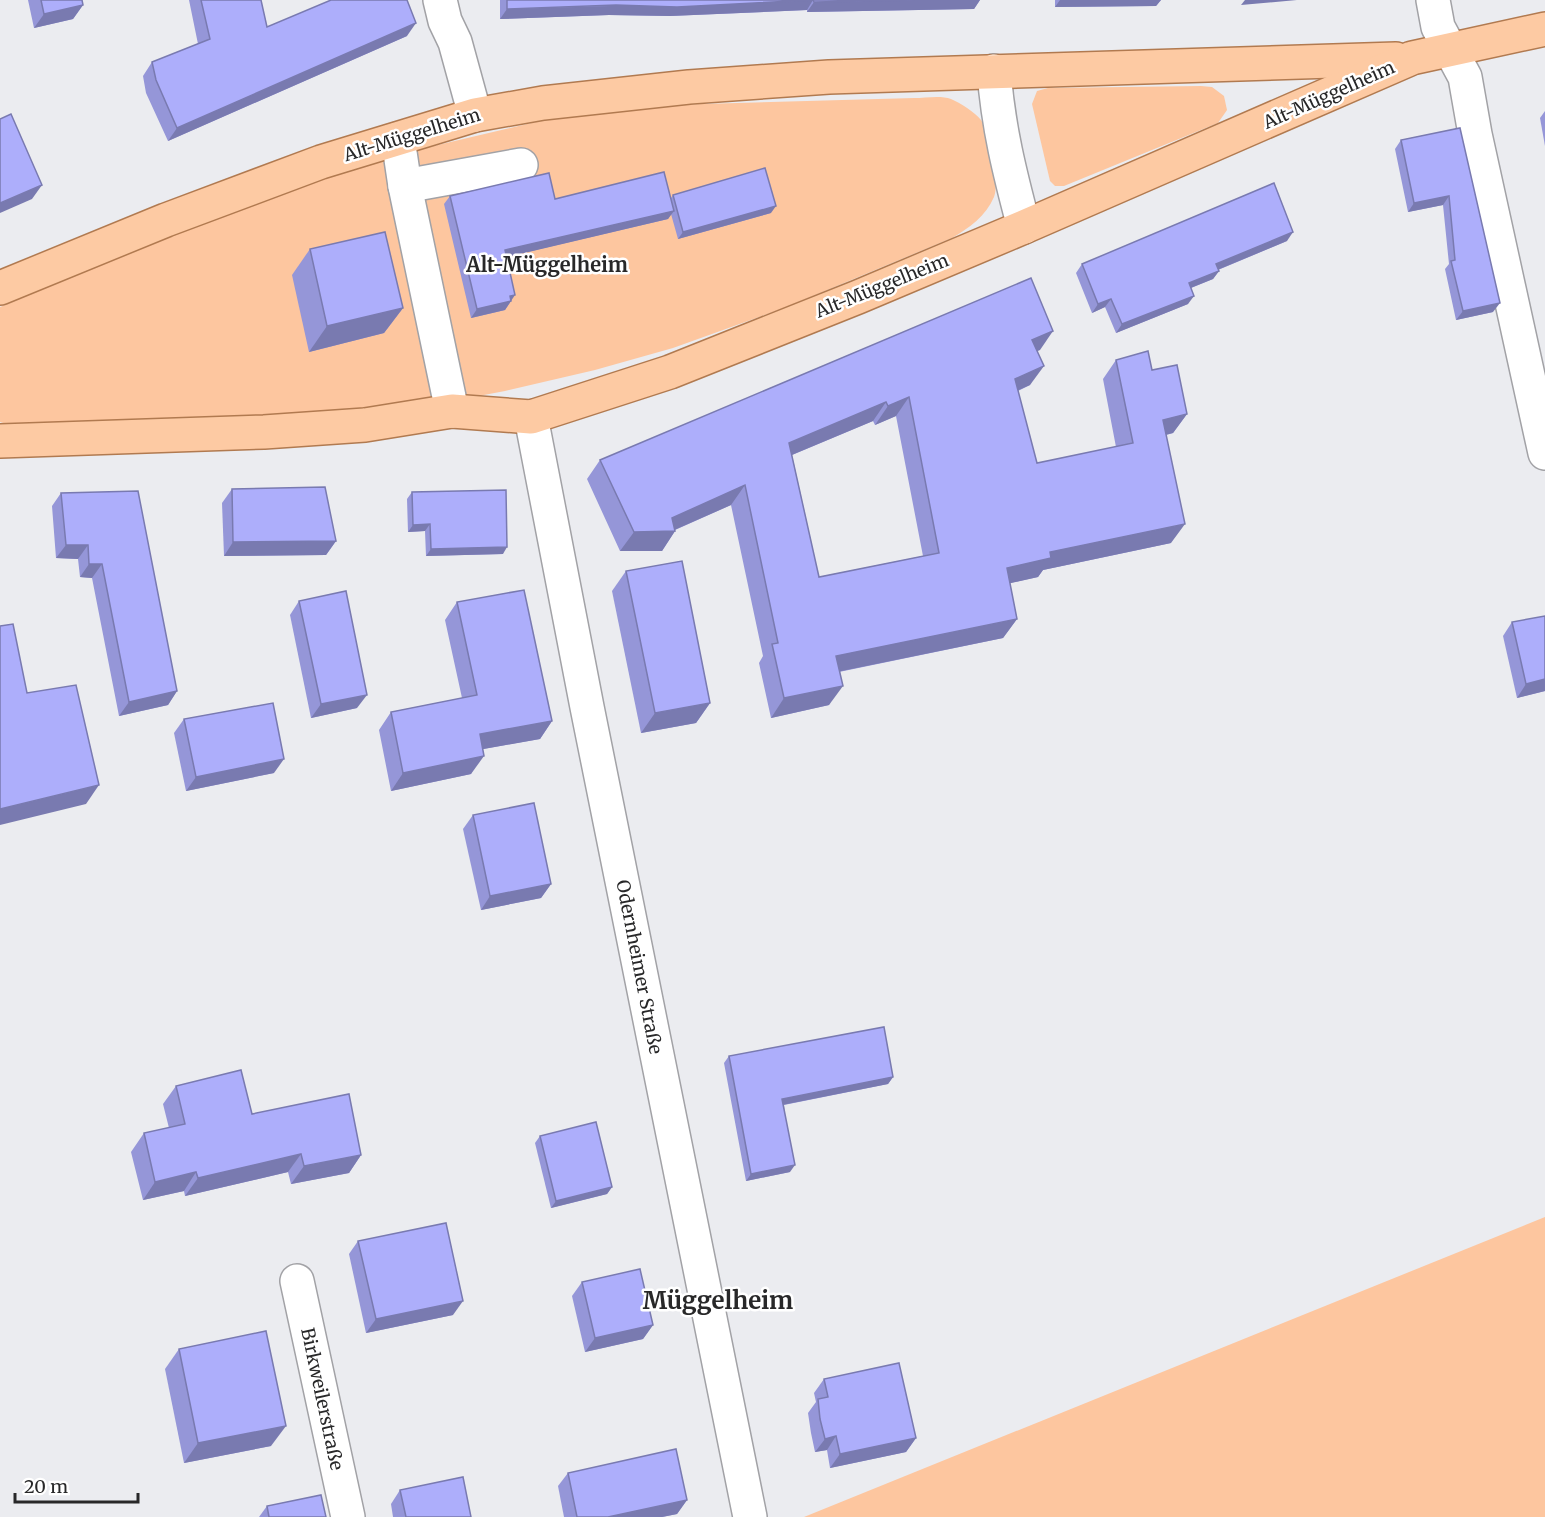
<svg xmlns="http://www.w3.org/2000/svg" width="1545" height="1517" font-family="Merriweather,serif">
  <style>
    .green { fill: #fdc69f }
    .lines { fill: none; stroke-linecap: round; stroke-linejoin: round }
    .minor-casing { stroke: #a2a2a6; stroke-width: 36 }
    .major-casing { stroke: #b17a50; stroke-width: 36 }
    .minor { stroke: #fff; stroke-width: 33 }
    .major { stroke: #fdcaa3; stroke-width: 33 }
    .wall { fill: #9596d8; fill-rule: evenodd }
    .shaded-wall { fill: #797ab0 }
    .building { fill: #adaefb; stroke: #797ab0; stroke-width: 1.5; fill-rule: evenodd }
    .labels { text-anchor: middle; stroke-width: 5; stroke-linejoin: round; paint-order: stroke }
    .street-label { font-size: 18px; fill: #282829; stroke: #fff }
    .neighbourhood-label { font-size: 20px; font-weight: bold; fill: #282829; stroke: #fff }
    .district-label { font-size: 24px; font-weight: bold; fill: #282829; stroke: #fff }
  </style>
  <rect width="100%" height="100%" fill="#ebecf0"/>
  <g class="green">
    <path d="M1201 86 1212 87 1224 96 1227 110 1218 123 1064 186H1055L1050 181 1032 104 1037 91 1048 88Z"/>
    <path d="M914 98C925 98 941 95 951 99 960 103 975 112 981 120 990 133 1000 182 994 197 986 216 969 228 952 238L784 308 673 348 595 370 505 391 426 406 347 417 10 425 0 422V307L167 237 279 194 358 166 391 156 574 113 629 106Z"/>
    <path d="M1545 1217V1517H804Z"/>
  </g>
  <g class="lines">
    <defs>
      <g id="minor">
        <path d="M440 0 445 21 455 42 475 115"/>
        <path d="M1433 0 1438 27 1465 77 1475 134 1545 453"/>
        <path d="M994 71C998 127 1010 174 1024 227"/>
        <path d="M398 139 405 186 452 411"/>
        <path d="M405 186 521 165"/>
        <path d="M531 417 587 707 750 1517"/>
        <path d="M297 1281 348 1517"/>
      </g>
      <g id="major">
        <path d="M0 288 166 220 321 162 475 115 543 103 689 87 829 77 1396 59"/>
        <path d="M0 441 264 432 365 425 452 411 531 417 670 372 858 297 1024 227 1412 58 1545 29"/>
      </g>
    </defs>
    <use href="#minor" class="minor-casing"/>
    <use href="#major" class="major-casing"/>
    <use href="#minor" class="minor"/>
    <use href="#major" class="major"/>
  </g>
  <g class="wall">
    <path d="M28 0H82L83 5 73 19 34 28Z"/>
    <path d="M189 0H261L267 27 407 36 168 141 146 93 143 76 152 62 198 44Z"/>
    <path d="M500 0H980L974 9 807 12V10L670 16 609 15 500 19Z"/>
    <path d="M1055 0H1161L1156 6 1055 7Z"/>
    <path d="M1545 111V146L1540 118Z"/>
    <path d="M1460 128 1493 312 1456 320 1445 269 1449 264 1443 205 1408 212 1395 149 1401 140Z"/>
    <path d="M673 195 771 213 678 239 671 214 668 219 506 257 511 301 505 310 471 318 444 204 450 196 555 199 671 198Z"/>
    <path d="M1287 241 1218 270 1219 271 1213 279 1191 288 1188 304 1116 333 1105 307 1092 313 1076 273 1082 264Z"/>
    <path d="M310 249 403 308 384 333 309 352 292 275Z"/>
    <path d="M1040 350 1037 351 1030 385 1018 391 1037 463 1116 447 1103 379 1116 360 1152 370 1187 414 1173 433 1166 435 1171 543 1043 570 1038 577 1010 583 1017 619 1003 638 839 672 829 705 771 718 759 663 763 656 731 505 675 530V531L662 551H620L587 479 600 460ZM896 416 923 556 819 577 792 455 873 421 875 425Z"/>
    <path d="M232 489 336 541 326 555 224 556 222 503Z"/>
    <path d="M412 492 503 554 426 556 425 531 408 532 407 499Z"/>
    <path d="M61 493 177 691 168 705 119 716 92 578 80 577 78 559 56 558 52 506Z"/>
    <path d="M626 571 710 703 696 723 641 733 612 591Z"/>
    <path d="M299 601 357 708 311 718 290 615Z"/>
    <path d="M457 602 552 721 540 739 483 749 471 774 391 791 379 730 391 712 462 698 445 620Z"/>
    <path d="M1512 622 1545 691 1517 698 1503 636Z"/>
    <path d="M184 719 274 773 186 791 174 733Z"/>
    <path d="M473 815 551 884 541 898 481 910 463 829Z"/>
    <path d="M729 1056 893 1077 888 1084 784 1105 790 1172 746 1181 724 1063Z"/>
    <path d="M176 1086 252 1114 361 1155 349 1173 291 1184 288 1172 185 1196 184 1191 143 1200 131 1152 144 1133 169 1128 163 1104Z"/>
    <path d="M540 1136 612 1187 607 1194 551 1208 535 1143Z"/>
    <path d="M358 1241 453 1315 366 1333 349 1254Z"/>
    <path d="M582 1282 653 1325 643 1339 585 1352 572 1296Z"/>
    <path d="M179 1349 271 1446 184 1463 165 1369Z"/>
    <path d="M824 1379 916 1438 906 1452 830 1468 827 1450 815 1452 811 1433 808 1413 816 1402 814 1393Z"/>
    <path d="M568 1473 687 1500 677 1514 662 1517H564L558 1486Z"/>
    <path d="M400 1490 471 1517H393L391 1504Z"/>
    <path d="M267 1506 326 1517H259Z"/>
  </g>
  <g class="shaded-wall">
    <path d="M813 0 807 10 670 16 609 15 500 19 507 9Z"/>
    <path d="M915 0H980L974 9 807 12 814 2Z"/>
    <path d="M1060 0H1161L1156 6 1055 7Z"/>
    <path d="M1245 0H1297L1241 5Z"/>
    <path d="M83 5 73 19 34 28 44 14Z"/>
    <path d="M416 23 407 36 168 141 177 128Z"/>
    <path d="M42 185 32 199 0 213V203Z"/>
    <path d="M1449 196 1443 205 1408 212 1414 203Z"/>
    <path d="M776 206 771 213 678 239 683 232Z"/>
    <path d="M674 211 668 219 499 259 505 250Z"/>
    <path d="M1293 232 1287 241 1210 273 1216 264Z"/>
    <path d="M1219 271 1213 279 1183 291 1189 283Z"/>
    <path d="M515 295 505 310 471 318 477 309 510 296Z"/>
    <path d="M1194 296 1188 304 1116 333 1122 324Z"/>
    <path d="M1111 299 1105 307 1092 313 1098 304Z"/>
    <path d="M1500 303 1493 312 1456 320 1463 311Z"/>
    <path d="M403 308 384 333 309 352 327 326Z"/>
    <path d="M1053 331 1040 350 1019 359 1032 340Z"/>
    <path d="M1044 366 1030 385 1001 398 1015 379Z"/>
    <path d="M909 397 896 416 875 425 888 406Z"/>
    <path d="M886 402 873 421 775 462 789 443Z"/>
    <path d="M1187 414 1173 433 1149 439 1163 420Z"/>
    <path d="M745 485 731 505 672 531H675L662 551H620L634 532 672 518Z"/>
    <path d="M430 524 425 531 408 532 413 525Z"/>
    <path d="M1185 524 1171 543 1043 570 1038 577 993 587 1007 568 1050 552Z"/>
    <path d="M336 541 326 555 224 556 233 542Z"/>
    <path d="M66 545H88L78 559 56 558Z"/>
    <path d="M507 547 503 554 426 556 431 549Z"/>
    <path d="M89 564H102L92 578 80 577Z"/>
    <path d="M1017 619 1003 638 822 675 836 656Z"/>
    <path d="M1545 679V691L1517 698 1526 684Z"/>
    <path d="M843 686 829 705 771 718 784 698Z"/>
    <path d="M177 691 168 705 119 716 129 702Z"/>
    <path d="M367 695 357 708 311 718 321 704Z"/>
    <path d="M710 703 696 723 641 733 655 713Z"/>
    <path d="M552 721 540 739 467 752 480 734Z"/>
    <path d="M484 756 471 774 391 791 403 773Z"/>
    <path d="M284 759 274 773 186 791 196 777Z"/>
    <path d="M99 785 86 804 0 825V809Z"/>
    <path d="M551 884 541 898 481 910 490 896Z"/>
    <path d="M893 1077 888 1084 777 1106 782 1099Z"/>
    <path d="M301 1154 288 1172 185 1196 198 1178Z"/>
    <path d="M361 1155 349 1173 291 1184 304 1166Z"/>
    <path d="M795 1165 790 1172 746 1181 751 1174Z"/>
    <path d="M196 1172 184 1191 143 1200 155 1182Z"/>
    <path d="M612 1187 607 1194 551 1208 556 1201Z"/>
    <path d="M463 1301 453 1315 366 1333 376 1319Z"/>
    <path d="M653 1325 643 1339 585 1352 595 1338Z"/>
    <path d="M286 1426 271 1446 184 1463 198 1443Z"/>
    <path d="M836 1436 827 1450 815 1452 825 1439Z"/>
    <path d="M916 1438 906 1452 830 1468 840 1454Z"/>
    <path d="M687 1500 677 1514 662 1517H608Z"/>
  </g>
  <g class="building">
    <path d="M41 0H82L83 5 44 14Z"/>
    <path d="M201 0H261L267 27 331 0H407L416 23 177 128 156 80 152 62 210 39Z"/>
    <path d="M507 0H915L814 2 813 0 677 7 616 5 507 9Z"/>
    <path d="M11 114 42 185 0 203V119Z"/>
    <path d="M1460 128 1500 303 1463 311 1451 261 1455 260 1449 196 1414 203 1401 140Z"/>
    <path d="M765 168 776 206 683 232 673 195Z"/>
    <path d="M664 172 674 211 505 250 515 295 510 296 511 301 477 309 450 196 549 173 555 199Z"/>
    <path d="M1274 183 1293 232 1216 264 1219 271 1189 283 1194 296 1122 324 1111 299 1098 304 1082 264Z"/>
    <path d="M385 232 403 308 327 326 310 249Z"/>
    <path d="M1031 278 1053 331 1032 340 1044 366 1015 379 1037 463 1133 443 1116 360 1148 351 1152 370 1177 365 1187 414 1163 420 1185 524 1050 552 1051 558 1007 568 1017 619 836 656 843 686 784 698 772 644 778 643 745 485 672 518 675 531 634 532 600 460ZM909 397 939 553 819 577 789 443 886 402 888 406Z"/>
    <path d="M325 487 336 541 233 542 232 489Z"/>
    <path d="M506 490 507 547 431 549 430 524 413 525 412 492Z"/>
    <path d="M138 491 177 691 129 702 102 564H89L88 545H66L61 493Z"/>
    <path d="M682 561 710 703 655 713 626 571Z"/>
    <path d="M524 590 552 721 480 734 484 756 403 773 391 712 477 695 457 602Z"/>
    <path d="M346 591 367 695 321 704 299 601Z"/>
    <path d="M1545 616V679L1526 684 1512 622Z"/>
    <path d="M13 624 27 693 76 685 99 785 0 809V626Z"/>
    <path d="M273 703 284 759 196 777 184 719Z"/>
    <path d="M534 803 551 884 490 896 473 815Z"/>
    <path d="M884 1027 893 1077 782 1099 795 1165 751 1174 729 1056Z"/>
    <path d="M241 1070 252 1114 349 1094 361 1155 304 1166 301 1154 198 1178 196 1172 155 1182 144 1133 185 1124 176 1086Z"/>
    <path d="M596 1122 612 1187 556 1201 540 1136Z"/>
    <path d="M446 1223 463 1301 376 1319 358 1241Z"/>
    <path d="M640 1269 653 1325 595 1338 582 1282Z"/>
    <path d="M266 1331 286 1426 198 1443 179 1349Z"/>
    <path d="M899 1363 916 1438 840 1454 836 1436 825 1439 820 1419 818 1399 828 1397 824 1379Z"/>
    <path d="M676 1449 687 1500 608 1517H577L568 1473Z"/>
    <path d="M463 1477 471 1517H406L400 1490Z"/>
    <path d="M321 1495 326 1517H269L267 1506Z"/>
  </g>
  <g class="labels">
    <g class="street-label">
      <text transform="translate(1329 95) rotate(-24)" y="6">Alt-Müggelheim</text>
      <text transform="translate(412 135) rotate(-17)" y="6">Alt-Müggelheim</text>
      <text transform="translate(882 286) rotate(-22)" y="6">Alt-Müggelheim</text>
      <text transform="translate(639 967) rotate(79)" y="6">Odernheimer Straße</text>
      <text transform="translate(322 1399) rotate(78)" y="6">Birkweilerstraße</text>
    </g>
    <g class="neighbourhood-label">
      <text x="547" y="272">Alt-Müggelheim</text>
    </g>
    <g class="district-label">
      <text x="718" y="1309">Müggelheim</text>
    </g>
  </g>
  <path d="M15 1493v9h123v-9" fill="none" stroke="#282829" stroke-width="3"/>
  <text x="24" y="1493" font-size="18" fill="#282829" stroke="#ffffff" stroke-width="4.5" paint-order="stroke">20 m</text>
</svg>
